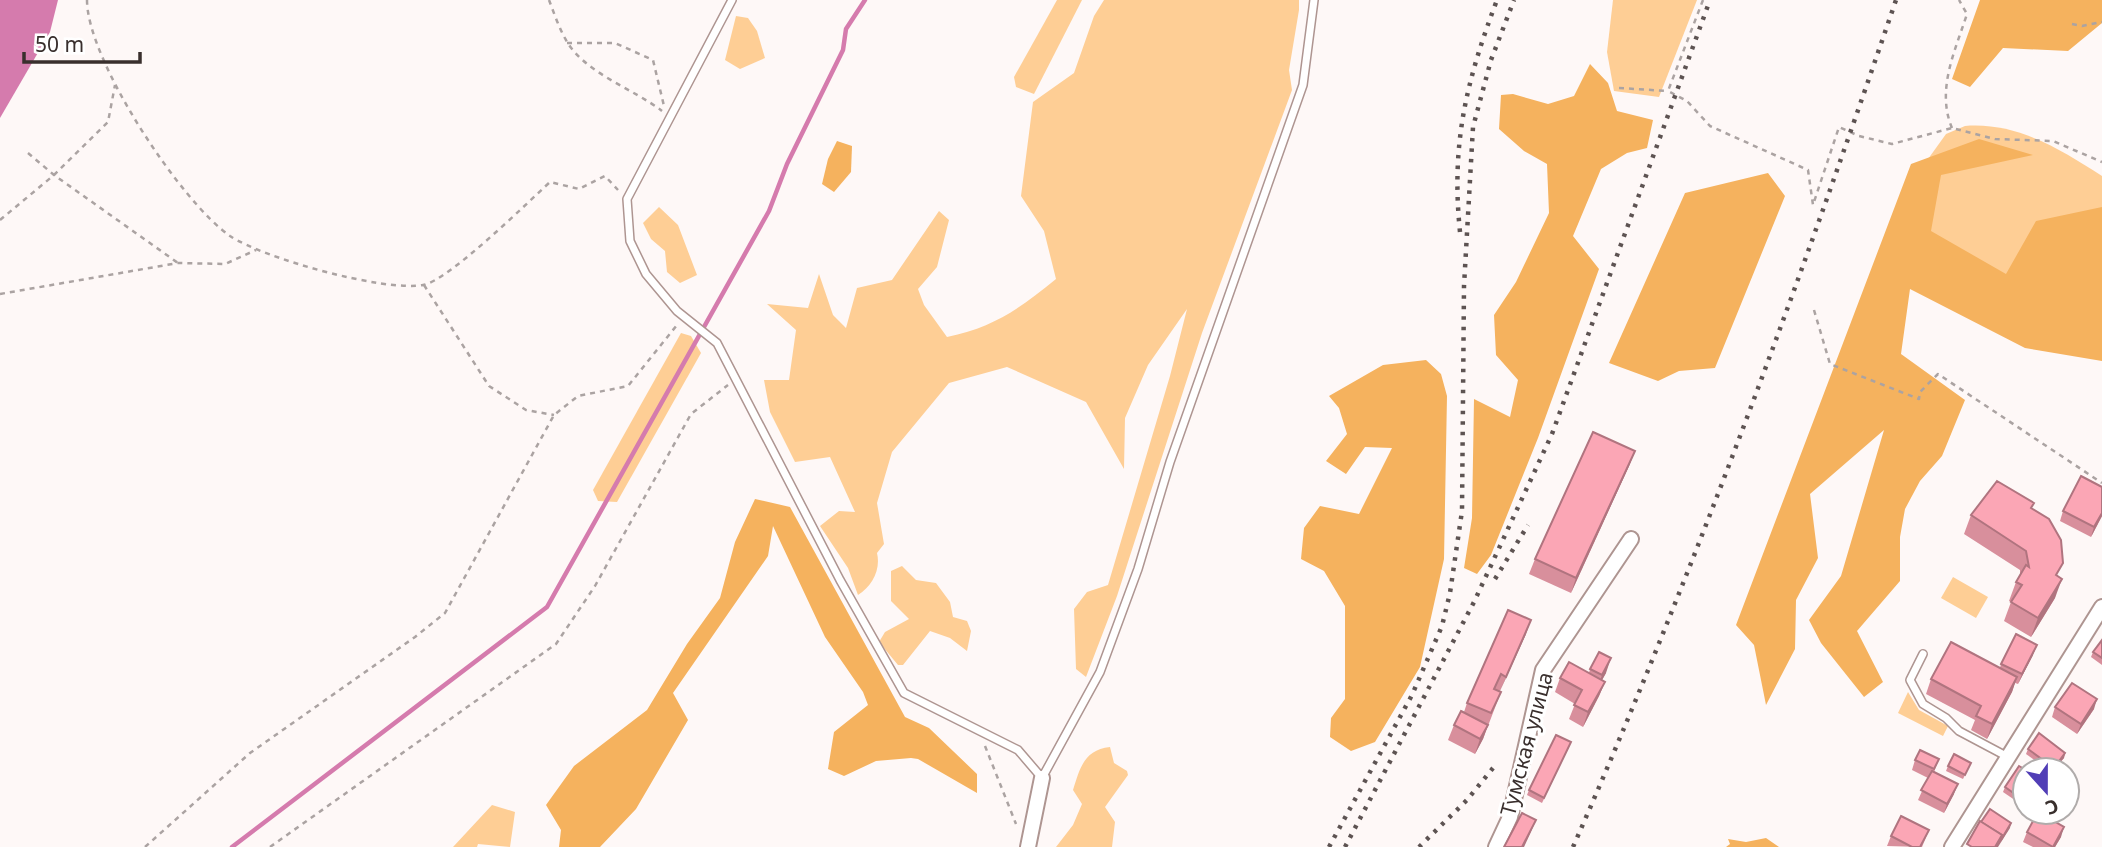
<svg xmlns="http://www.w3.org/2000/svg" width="2102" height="847" font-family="'Noto Sans',sans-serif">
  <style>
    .green { fill: #fece95 }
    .forest { fill: #f5b25e }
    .water { fill: #d57bad }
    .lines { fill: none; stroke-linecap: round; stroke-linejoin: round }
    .stream { stroke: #d57bad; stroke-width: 4.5 }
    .service-casing { stroke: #ae9591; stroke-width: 10 }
    .minor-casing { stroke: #ae9591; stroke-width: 18 }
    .path { stroke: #aba3a2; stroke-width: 2.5; stroke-dasharray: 5 5; stroke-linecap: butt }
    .service { stroke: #fff; stroke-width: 7 }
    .minor { stroke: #fff; stroke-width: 14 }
    .rail { stroke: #5d5352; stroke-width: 4.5; stroke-dasharray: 3.5 7; stroke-linecap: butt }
    .wall { fill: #d88f9c }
    .shaded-wall { fill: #b0747f }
    .building { fill: #fba6b5; stroke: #b0747f; stroke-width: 2 }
    .labels { text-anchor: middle; stroke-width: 6; stroke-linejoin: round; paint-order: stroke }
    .street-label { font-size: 21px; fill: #392f2d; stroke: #fff }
  </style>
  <rect width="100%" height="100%" fill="#fef8f7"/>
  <g class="green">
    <path d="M1057 0H1082L1034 94 1016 87 1014 77Z"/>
    <path d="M1104 0H1299V10L1289 70 1292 90 1202 333 1117 596 1086 677 1076 669 1074 609 1087 592 1108 585 1170 376 1187 309 1148 365 1125 418 1124 469 1086 402 1007 367 949 383 892 452 877 503 884 544 877 553C881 570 872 586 858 595L848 568 820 526 839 511 855 512 830 457 795 462 770 412 764 380H789L796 330 767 304 808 308 819 274 833 315 846 328 857 288 892 280 939 211 949 220 937 267 918 289 924 305 947 337C994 327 1019 309 1056 279L1044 231 1021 196 1033 102 1074 73 1094 16Z"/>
    <path d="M1613 0H1697L1659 97 1614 91 1607 52Z"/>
    <path d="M736 16 748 18 757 31 765 58 740 69 725 60Z"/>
    <path d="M1965 126C2017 122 2060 149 2102 176V216L2010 279 1925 235 1918 173 1946 134Z"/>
    <path d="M659 207 678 225 697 275 680 283 667 272 665 251 651 239 643 223Z"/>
    <path d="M681 333 691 336 701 353 617 502 598 501 593 490Z"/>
    <path d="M902 566 916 580 936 583 950 602 953 617 967 621 971 631 967 651 950 638 930 631 903 665H898L879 642 885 632 909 619 891 601V571Z"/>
    <path d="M1953 577 1988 597 1976 618 1941 598Z"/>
    <path d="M1908 692 1919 710 1948 726 1943 736 1898 713Z"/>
    <path d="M1110 747 1114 763 1127 771 1128 775 1105 807 1115 822 1112 847H1056L1073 825 1082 804 1073 790C1080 768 1084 750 1110 747Z"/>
    <path d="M492 805 515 812 510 847 478 844 477 847H453Z"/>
  </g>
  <g class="forest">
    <path d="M1980 0H2102V23L2068 51 2003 48 1970 87 1952 79Z"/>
    <path d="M1590 64 1608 83 1617 111 1653 120 1647 148 1627 153 1601 169 1573 236 1599 269 1538 438 1491 555 1477 574 1464 568 1472 518 1474 399 1510 417 1518 380 1496 355 1494 315 1516 282 1549 213 1547 164 1524 151 1499 129 1501 95 1513 94 1548 104 1574 96Z"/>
    <path d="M1979 139 2033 155 1941 175 1931 231 2006 274 2036 221 2102 207V361L2025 348 1910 289 1901 354 1965 400 1942 456 1920 481 1905 509 1900 537V581L1857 631 1883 682 1864 697 1821 643 1809 620 1841 576 1884 430 1810 494 1818 558 1796 600 1795 649 1766 705 1754 645 1736 625 1911 164Z"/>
    <path d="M837 141 852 146 851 172 834 192 822 184 828 159Z"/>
    <path d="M1768 173 1785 196 1715 368 1679 371 1658 381 1609 363 1685 193Z"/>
    <path d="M1426 360 1441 374 1447 396 1444 559 1420 667 1375 742 1351 751 1330 737 1331 718 1345 699V606L1324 571 1301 559 1304 528 1320 506 1359 514 1392 448 1365 447 1346 474 1326 461 1347 434 1339 408 1329 396 1383 365Z"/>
    <path d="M755 499 790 507 905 717 929 728 977 774V793L918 759 911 758 876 761 844 776 828 769 834 732 868 705 863 692 825 637 773 526 768 556 673 693 688 720 636 809 600 847H559L561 830 546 805 574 766 647 710 687 644 720 598 735 542Z"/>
    <path d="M1766 838 1779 847H1726L1730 844 1728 839 1746 842Z"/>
  </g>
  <path class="water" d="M0 0H58L50 32 0 118Z"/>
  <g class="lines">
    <path class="stream" d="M232 847 547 607 769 211 787 164 843 50 846 29 865 0"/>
    <defs>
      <g id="service">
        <path d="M732 0 627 199 630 241 646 274 677 311 717 343 840 580 904 693 1018 750 1042 778 1100 672 1138 569 1170 462 1303 85 1314 0"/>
        <path d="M1923 654 1910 680 1923 704 1946 718 1959 731 2008 757"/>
      </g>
      <g id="minor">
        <path d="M1028 847 1042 778"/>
        <path d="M1496 847 1510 817 1543 670 1631 539"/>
        <path d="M1952 847 2102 607"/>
      </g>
    </defs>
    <use href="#service" class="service-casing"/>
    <use href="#minor" class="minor-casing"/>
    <g class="path">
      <path d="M87 0C87 60 181 202 230 236 263 258 383 292 423 285 448 281 527 203 550 182L579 189 605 176 618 190"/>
      <path d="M549 0C554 13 559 28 566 40 584 73 634 89 662 111"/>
      <path d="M1703 0 1668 91 1687 101 1710 126 1808 170 1813 205 1839 127 1859 136 1892 144 1952 128 1995 139 2053 141 2102 162"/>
      <path d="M2072 24 2082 26 2102 22"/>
      <path d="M567 43H615L653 60 664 106"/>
      <path d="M1619 88 1668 91"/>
      <path d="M1952 128C1936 90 1955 51 1967 14L1959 0"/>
      <path d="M28 153 54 175 178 263"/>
      <path d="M0 220 54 175 108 122 115 85"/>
      <path d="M424 285 489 386 526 410 554 415"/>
      <path d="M0 294 178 263 225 264 256 250"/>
      <path d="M1814 310 1830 364 1919 399 1920 392 1938 374 2102 483"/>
      <path d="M985 746 1016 824"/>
      <path d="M145 847 250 753 415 637 445 613 554 415 578 396 628 386 677 325"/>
      <path d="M270 847 556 644 595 586 691 414 728 385"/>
    </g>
    <use href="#service" class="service"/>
    <use href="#minor" class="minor"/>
    <g class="rail">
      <path d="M1460 232C1451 144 1466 82 1497 0"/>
      <path d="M1495 579 1528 525"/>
      <path d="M1329 847 1412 695 1442 626 1450 593 1462 511 1464 286 1473 127 1491 60 1514 0"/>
      <path d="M1345 847 1474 602 1552 434 1710 0"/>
      <path d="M1419 847 1467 800 1493 768"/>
      <path d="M1573 847C1694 572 1799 284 1896 0"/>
    </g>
  </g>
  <g class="wall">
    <path d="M1635 451 1629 466 1571 593 1529 574 1535 559Z"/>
    <path d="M2032 508 2058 577 2055 598 2031 637 2004 621 2011 602 2009 601 2016 582 2020 575V570L1964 534 1971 515Z"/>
    <path d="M2063 511 2102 516 2091 537 2060 521Z"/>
    <path d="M1526 634 1500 691 1495 690 1501 692 1483 739 1475 754 1448 740 1454 725 1464 712 1467 703Z"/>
    <path d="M2102 640V665L2091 657 2093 652Z"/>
    <path d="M2033 655 2018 684 2015 683 2012 692 1987 739 1971 730 1975 720 1926 694 1931 679 2000 668 2001 664Z"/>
    <path d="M1590 669 1606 673 1602 680 1605 682 1599 696 1583 727 1569 719 1575 704 1555 692 1560 678 1589 673Z"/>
    <path d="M2055 707 2094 709 2077 734 2052 717Z"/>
    <path d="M1569 747 1542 803 1527 795 1529 790Z"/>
    <path d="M2028 749 2065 753 2064 758 2054 770H2048L2026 754Z"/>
    <path d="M1939 759 1934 772 1954 794 1944 813 1918 800 1928 778 1912 770 1915 760Z"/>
    <path d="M1971 763 1963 779 1946 771 1948 766Z"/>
    <path d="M2025 770V807L2003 792 2005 787Z"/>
    <path d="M1929 830 1922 847 1887 846 1891 836Z"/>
    <path d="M2027 832 2061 837 2055 847H2033L2023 842Z"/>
  </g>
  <g class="shaded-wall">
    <path d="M1635 451 1629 466 1571 593 1576 578Z"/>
    <path d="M2102 513V516L2091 537 2094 527Z"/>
    <path d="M2062 579 2055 598 2031 637 2038 618Z"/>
    <path d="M1531 620 1526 634 1500 691 1506 677Z"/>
    <path d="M2037 645 2033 655 2018 684 2022 674Z"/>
    <path d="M1611 658 1606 673 1597 689 1602 675Z"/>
    <path d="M2017 677 2012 692 1987 739 1992 724Z"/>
    <path d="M1605 682 1599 696 1583 727 1588 712Z"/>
    <path d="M2097 699 2094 709 2077 734 2081 724Z"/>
    <path d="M1488 725 1483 739 1475 754 1480 739Z"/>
    <path d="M2065 753 2064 758 2053 770 2054 768Z"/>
    <path d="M1958 784 1954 794 1944 813 1947 804Z"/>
    <path d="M1536 820 1530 834 1524 847H1522Z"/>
    <path d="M2011 823 2010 828 1998 847H1995Z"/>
    <path d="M2064 827 2061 837 2055 847H2053Z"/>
  </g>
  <g class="building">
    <path d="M1593 432 1635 451 1576 578 1535 559Z"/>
    <path d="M2081 476 2102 487V513L2094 527 2063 511Z"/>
    <path d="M1997 481 2034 503 2031 508 2049 519 2061 540 2063 563 2056 575 2062 579 2038 618 2011 602 2022 585 2016 582 2026 565 2029 567 2026 551 1971 515Z"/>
    <path d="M1508 610 1531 620 1506 677 1501 674 1494 689 1501 692 1491 713 1467 703Z"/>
    <path d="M2016 634 2037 645 2022 674 2001 664Z"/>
    <path d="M2102 640V658L2093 652Z"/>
    <path d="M1951 642 2017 677 1992 724 1976 716 1981 706 1931 679Z"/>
    <path d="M1599 652 1611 658 1602 675 1590 669Z"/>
    <path d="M1569 662 1605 682 1588 712 1574 705 1582 690 1560 678Z"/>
    <path d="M2072 683 2097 699 2081 724 2055 707Z"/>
    <path d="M1461 711 1488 725 1480 739 1454 725Z"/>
    <path d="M2039 733 2065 753 2054 768 2028 749Z"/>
    <path d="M1556 735 1571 742 1544 798 1529 790Z"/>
    <path d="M1920 750 1939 759 1934 769 1915 760Z"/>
    <path d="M1954 754 1971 763 1965 775 1948 766Z"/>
    <path d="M2019 766 2026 770H2025V801L2005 787Z"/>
    <path d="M1932 771 1958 784 1947 804 1921 790Z"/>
    <path d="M1990 809 2011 823 2001 840 2002 835 1981 822Z"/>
    <path d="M2038 812 2064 827 2053 847 2027 832Z"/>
    <path d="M1522 813 1536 820 1522 847H1504Z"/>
    <path d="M1901 816 1929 830 1920 847H1912L1891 836Z"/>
    <path d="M1980 821 2002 835 1995 847H1972L1967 844Z"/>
  </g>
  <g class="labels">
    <g class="street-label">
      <text transform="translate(1527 744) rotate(-75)" y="7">Тумская улица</text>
    </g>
  </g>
  <g transform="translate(2046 791) rotate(159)"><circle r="33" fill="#ffffff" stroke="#b0acab" stroke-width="2"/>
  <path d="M0-5L12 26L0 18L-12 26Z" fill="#513eb6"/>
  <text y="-10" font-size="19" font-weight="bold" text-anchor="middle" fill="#392f2d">С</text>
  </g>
  <path d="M24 52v10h116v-10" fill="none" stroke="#392f2d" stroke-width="3.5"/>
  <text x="35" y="52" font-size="21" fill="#392f2d" stroke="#ffffff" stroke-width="5" paint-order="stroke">50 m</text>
</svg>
